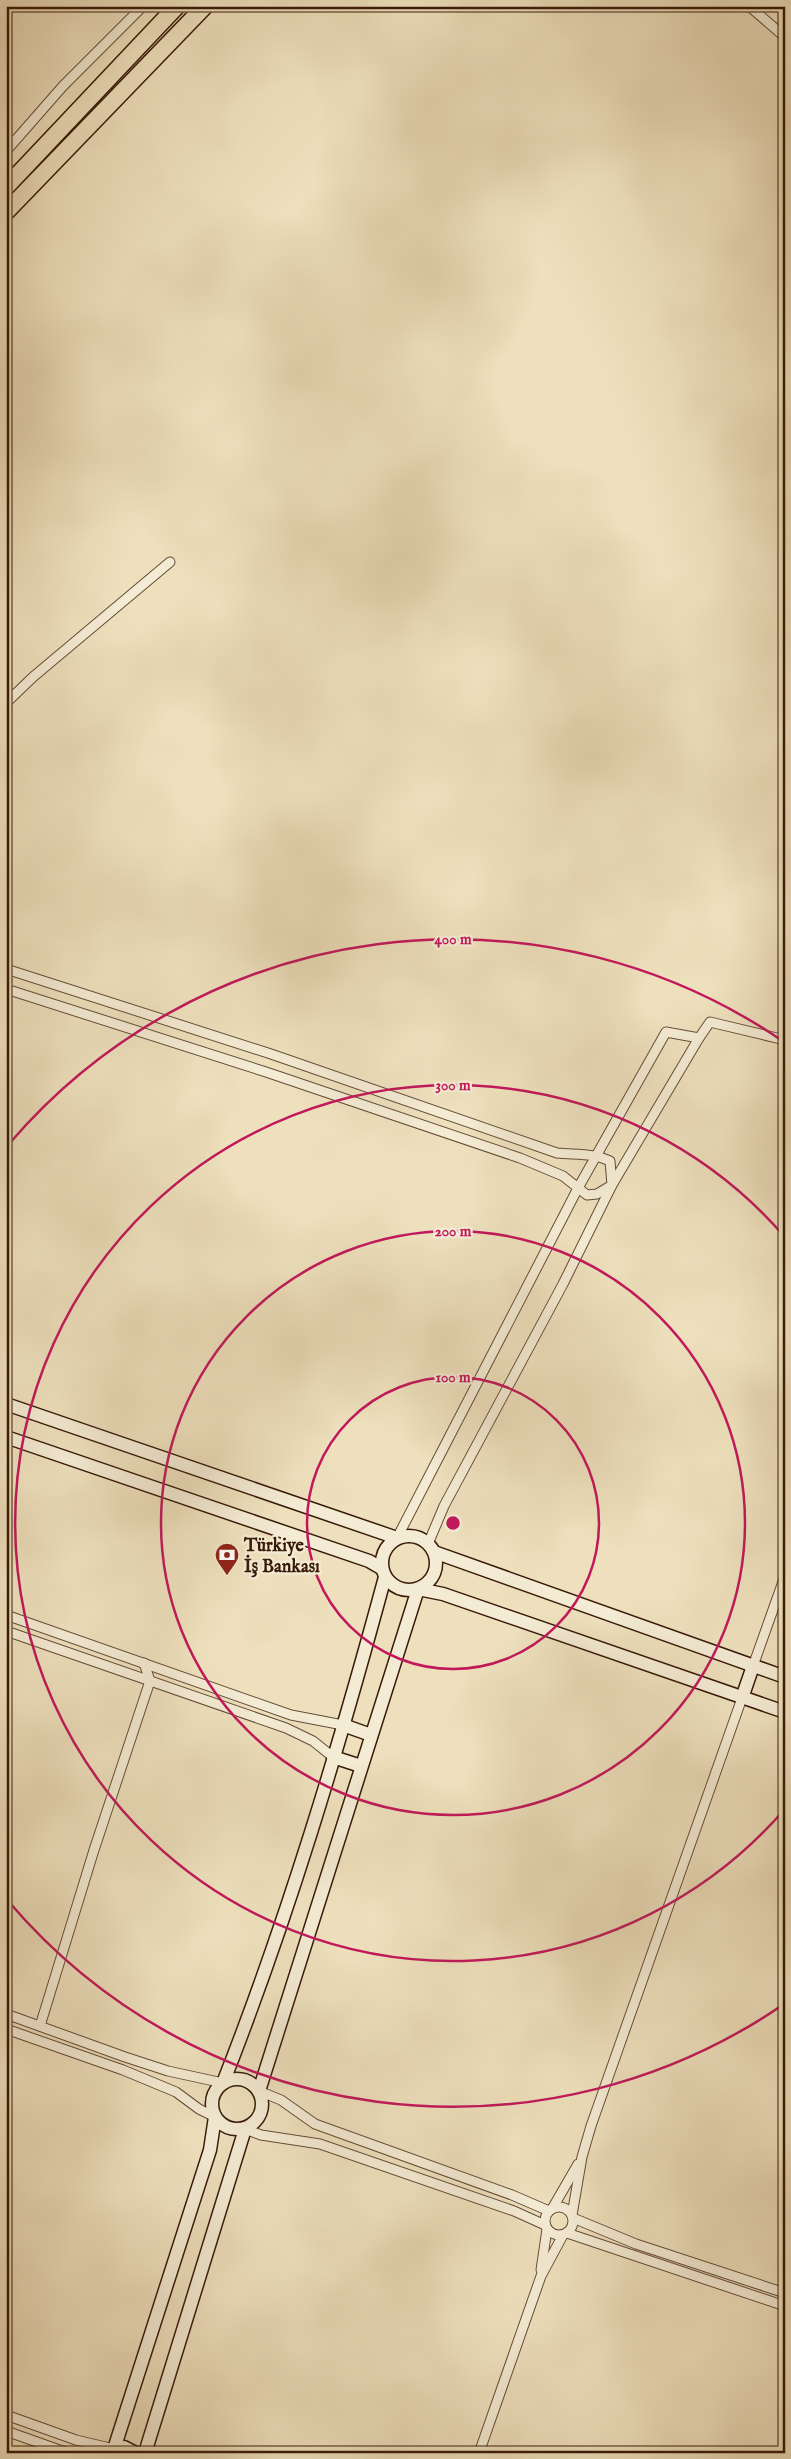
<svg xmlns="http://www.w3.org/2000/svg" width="791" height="2459" font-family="'IM FELL English',serif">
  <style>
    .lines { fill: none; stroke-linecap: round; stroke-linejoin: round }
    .street-casing { stroke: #664c36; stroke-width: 11 }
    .secondary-casing { stroke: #391a09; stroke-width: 15 }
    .highway-casing { stroke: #391a09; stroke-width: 19 }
    .street { stroke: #f4ebd4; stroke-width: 9 }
    .secondary { stroke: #f4ebd4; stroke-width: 12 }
    .highway { stroke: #eee0bd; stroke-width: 16 }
    .ring { fill: none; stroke: #c2185b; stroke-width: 2.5 }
    .labels { text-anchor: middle; stroke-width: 4.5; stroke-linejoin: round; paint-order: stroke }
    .poi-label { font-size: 18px; font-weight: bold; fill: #391a09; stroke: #f4ebd4; text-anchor: start }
    .centre { fill: #c2185b; stroke: #f4ebd4; stroke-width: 2.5 }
    .ring-label { font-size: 15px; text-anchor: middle; font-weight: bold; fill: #c2185b; stroke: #f4ebd4; stroke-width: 4.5; stroke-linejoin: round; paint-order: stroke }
  </style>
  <rect width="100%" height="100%" fill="#eee0bd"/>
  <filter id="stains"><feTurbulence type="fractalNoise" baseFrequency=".004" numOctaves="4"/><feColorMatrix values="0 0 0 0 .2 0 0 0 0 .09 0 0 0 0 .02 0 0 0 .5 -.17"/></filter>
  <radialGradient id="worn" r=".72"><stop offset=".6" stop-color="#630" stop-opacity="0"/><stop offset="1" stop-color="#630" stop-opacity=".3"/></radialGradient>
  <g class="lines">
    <defs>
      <g id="street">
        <path d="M749 6 785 37"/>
        <path d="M6 151 63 86 143 6"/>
        <path d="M6 703 33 677 170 562"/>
        <path d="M6 969 271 1054 557 1153C576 1155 594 1153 610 1161L612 1185 597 1194 587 1195 563 1176 520 1158 266 1072 6 989"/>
        <path d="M397 1538 578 1188 666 1032 699 1038 710 1022 785 1040"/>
        <path d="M428 1544 444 1506 563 1284 612 1185 699 1038"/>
        <path d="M6 1615 291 1715 343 1725"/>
        <path d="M6 1631 286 1728 313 1741 333 1757"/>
        <path d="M753 1666 785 1576"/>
        <path d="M6 2014 125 2057 168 2071 223 2083"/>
        <path d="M40 2026 94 1850 150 1681 144 1663"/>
        <path d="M6 2029 123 2070 176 2092 199 2109 215 2117"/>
        <path d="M259 2091 281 2100 315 2124 512 2195 549 2211"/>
        <path d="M245 2129 261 2135 320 2144 514 2211 545 2225"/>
        <circle cx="559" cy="2221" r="14"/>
        <path d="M552 2209 578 2164"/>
        <path d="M572 2215 582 2157 591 2126 742 1698"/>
        <path d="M573 2218 636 2244 785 2293"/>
        <path d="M567 2233 785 2306"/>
        <path d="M541 2270 547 2229"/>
        <path d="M6 2415 76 2440 114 2449"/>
        <path d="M6 2431 68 2453"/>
        <path d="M479 2453 541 2276 563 2235"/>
      </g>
      <g id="secondary">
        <path d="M6 1404 397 1538"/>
        <path d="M6 1437 369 1561 381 1568"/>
        <circle cx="409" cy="1563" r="27"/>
        <path d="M434 1552 785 1677"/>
        <path d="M742 1698 753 1666"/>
        <path d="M343 1725 371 1735"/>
        <path d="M333 1757 361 1766"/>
        <circle cx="237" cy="2104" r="25"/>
        <path d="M223 2083C288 1918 339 1747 385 1577"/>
        <path d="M259 2091 418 1589 443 1594 785 1712"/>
        <path d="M114 2449 210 2150 215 2117"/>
        <path d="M109 2453 124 2447 136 2453"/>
        <path d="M145 2453 245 2129"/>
      </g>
      <g id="highway">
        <path d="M6 187 177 6"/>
        <path d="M6 212 205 6"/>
      </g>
    </defs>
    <use href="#street" class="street-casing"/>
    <use href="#secondary" class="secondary-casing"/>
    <use href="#highway" class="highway-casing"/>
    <use href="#street" class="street"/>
    <use href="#secondary" class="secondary"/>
    <use href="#highway" class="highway"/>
  </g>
  <g class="ring">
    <circle cx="453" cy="1523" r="146"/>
    <circle cx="453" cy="1523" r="292"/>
    <path d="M784 1810A438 438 0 1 1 784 1236"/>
    <path d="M784 2004A584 584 0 0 1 9 1902M9 1144A584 584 0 0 1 784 1042"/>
  </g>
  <defs>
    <symbol id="bank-pin" viewBox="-11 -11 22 30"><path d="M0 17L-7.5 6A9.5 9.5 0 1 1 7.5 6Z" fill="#8f2418" stroke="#f4ebd4"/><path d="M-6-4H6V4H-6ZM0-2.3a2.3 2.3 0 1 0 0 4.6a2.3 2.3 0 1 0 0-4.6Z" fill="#fff"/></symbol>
  </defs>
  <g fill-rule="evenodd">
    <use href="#bank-pin" x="213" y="1541" width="28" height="38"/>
  </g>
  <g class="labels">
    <g class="poi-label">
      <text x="244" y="1551">Türkiye<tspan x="244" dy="21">İş Bankası</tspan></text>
    </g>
  </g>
  <circle cx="453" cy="1523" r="8" class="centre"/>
  <g class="ring-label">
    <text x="453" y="944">400 m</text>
    <text x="453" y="1090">300 m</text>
    <text x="453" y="1236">200 m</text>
    <text x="453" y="1382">100 m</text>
  </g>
  <rect width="791" height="2459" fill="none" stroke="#eee0bd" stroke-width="25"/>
  <rect x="8" y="8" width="776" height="2444" fill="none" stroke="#391a09" stroke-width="2.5"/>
  <rect x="12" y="12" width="766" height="2434" fill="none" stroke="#391a09"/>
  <rect width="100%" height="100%" filter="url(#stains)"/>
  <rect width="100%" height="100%" fill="url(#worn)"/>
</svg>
